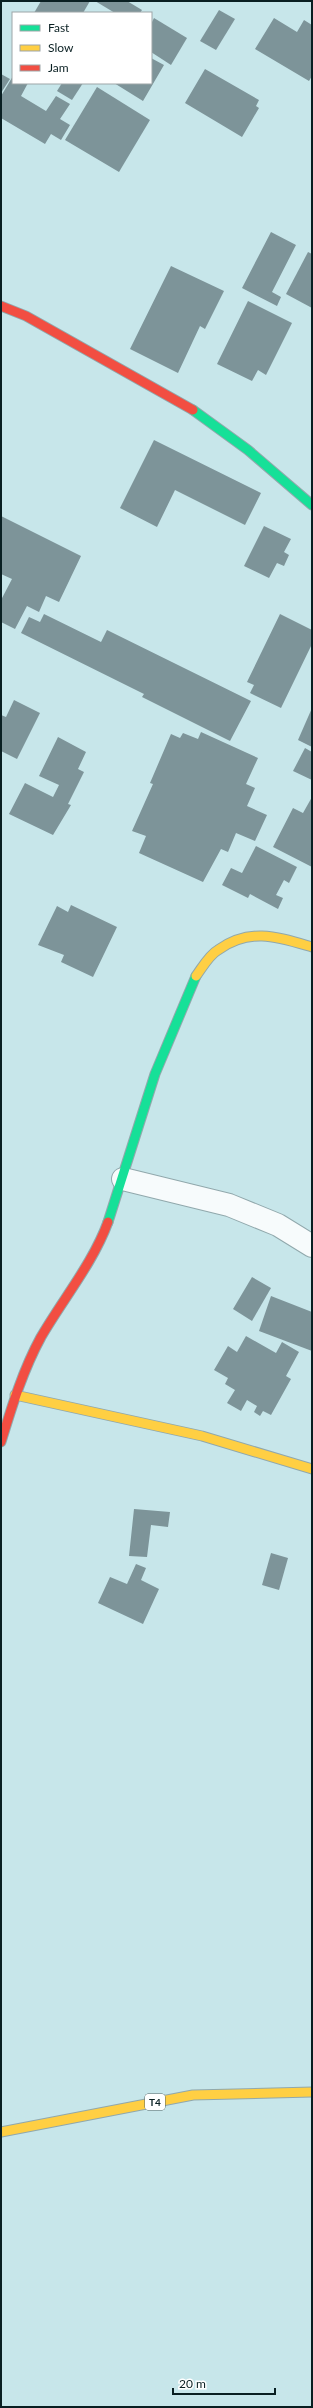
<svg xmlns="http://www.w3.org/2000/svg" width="313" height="2408" font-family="Lato,sans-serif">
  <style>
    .building { fill: #7d9499 }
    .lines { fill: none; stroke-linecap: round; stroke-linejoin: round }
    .street-casing { stroke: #91a8ac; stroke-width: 24 }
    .fast-casing { stroke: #91a8ac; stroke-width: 11 }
    .slow-casing { stroke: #91a8ac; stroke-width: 11 }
    .jam-casing { stroke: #91a8ac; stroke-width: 11 }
    .street { stroke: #f7fbfc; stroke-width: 22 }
    .fast { stroke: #16e098; stroke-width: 9 }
    .slow { stroke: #ffcf43; stroke-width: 9 }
    .jam { stroke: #f24e42; stroke-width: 9 }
    .labels { text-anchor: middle; stroke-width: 4; stroke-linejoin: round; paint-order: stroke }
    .shield { fill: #fff; stroke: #536264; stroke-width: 1 }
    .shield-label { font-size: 10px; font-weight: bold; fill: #091f22 }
  </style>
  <rect width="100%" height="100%" fill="#c7e6ea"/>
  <g class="building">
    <path d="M41 1H90L83 13H34Z"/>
    <path d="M95 1H127L142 10 140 13H115Z"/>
    <path d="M219 10 235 19 216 50 200 41Z"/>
    <path d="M154 18 187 38 171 65 151 52V24Z"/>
    <path d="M274 18 297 32 304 20 312 25V76L309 81 255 49Z"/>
    <path d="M151 58 164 65 143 101 114 83H151Z"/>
    <path d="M205 69 259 100 256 106 259 108 242 137 185 103Z"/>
    <path d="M1 74 10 79 1 93Z"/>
    <path d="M13 76V83H28L21 96 46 111 56 96 70 104 60 119 70 125 61 140 51 134 45 144 1 118V96Z"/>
    <path d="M62 83H83L72 100 57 91Z"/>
    <path d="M97 87 150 120 119 172 65 140Z"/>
    <path d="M271 232 296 245 272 292 281 297 277 306 242 288Z"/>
    <path d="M308 252 312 254V308L286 294Z"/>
    <path d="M171 266 224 291 205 329 200 326 178 373 130 349Z"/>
    <path d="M248 301 292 323 266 375 258 370 252 381 217 364Z"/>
    <path d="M154 440 261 493 245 525 175 490 157 527 120 508Z"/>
    <path d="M1 516 81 556 59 602 46 596 39 612 27 606 15 629 1 622V600L12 579 1 574Z"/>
    <path d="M264 526 291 539 284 552 289 555 284 566 277 563 269 578 244 566Z"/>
    <path d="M44 614 101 642 107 630 251 701 230 741 142 697 144 694 21 633 29 617 40 622Z"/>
    <path d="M280 614 312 630V644L281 708 250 693 254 685 247 682Z"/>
    <path d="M14 700 40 713 17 759 1 751V715L6 717Z"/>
    <path d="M312 708V747L298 740Z"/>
    <path d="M201 732 258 758 246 784 255 788 247 806 267 815 255 841 236 833 228 852 221 849 203 882 139 853 146 836 132 831 153 784 150 783 171 734 180 738 183 733 198 739Z"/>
    <path d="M58 737 86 752 78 769 84 772 68 804 71 805 53 835 9 814 25 783 53 797 59 785 39 776Z"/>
    <path d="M305 748 312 752V780L293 771Z"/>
    <path d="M312 797V867L273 847 293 808 303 813Z"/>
    <path d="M256 846 297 867 289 883 284 880 276 895 283 898 278 909 250 894 248 898 222 885 231 868 242 873Z"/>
    <path d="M71 905 117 927 93 977 61 962 64 955 38 945 57 906 68 912Z"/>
    <path d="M252 1277 271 1288 252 1321 233 1309Z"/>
    <path d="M271 1296 312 1312V1351L259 1331Z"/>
    <path d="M246 1336 276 1353 282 1342 299 1352 286 1376 291 1379 271 1415 263 1411 260 1416 254 1412 257 1406 247 1400 241 1411 227 1403 235 1390 225 1384 228 1378 214 1370 228 1346 237 1352Z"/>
    <path d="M134 1509 170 1512 168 1527 151 1525 147 1557 129 1556Z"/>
    <path d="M271 1553 288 1558 279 1590 262 1585Z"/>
    <path d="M136 1564 146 1568 141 1580 159 1589 143 1624 98 1603 110 1577 127 1584Z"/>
  </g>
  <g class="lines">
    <defs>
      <path id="street" d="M123 1179 229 1205 278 1225 312 1246"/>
      <g id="fast">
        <path d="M193 410 248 450 312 505"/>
        <path d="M108 1222 155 1074 196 976"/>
      </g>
      <g id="slow">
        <path d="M196 976C202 968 209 955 218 950 250 927 278 937 312 947"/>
        <path d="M15 1395 202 1436 312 1469"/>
        <path d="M1 2132 193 2095 312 2092"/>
      </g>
      <g id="jam">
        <path d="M1 306 26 316 193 410"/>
        <path d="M1 1442C12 1406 23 1370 41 1337 63 1299 93 1263 108 1222"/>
      </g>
    </defs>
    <use href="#street" class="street-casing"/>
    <use href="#fast" class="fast-casing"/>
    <use href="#slow" class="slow-casing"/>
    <use href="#jam" class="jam-casing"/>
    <use href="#street" class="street"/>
    <use href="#fast" class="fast"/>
    <use href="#slow" class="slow"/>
    <use href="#jam" class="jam"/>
  </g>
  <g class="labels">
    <rect class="shield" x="145" y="2094" width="20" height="16" rx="3"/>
    <g class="shield-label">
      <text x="155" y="2106">T4</text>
    </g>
  </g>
  <rect width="313" height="2408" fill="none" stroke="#091f22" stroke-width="4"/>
  <rect x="12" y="12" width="140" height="72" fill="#ffffff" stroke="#9da5a7"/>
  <rect x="20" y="25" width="20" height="6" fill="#16e098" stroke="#9da5a7"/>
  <text x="48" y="32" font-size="12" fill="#091f22">Fast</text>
  <rect x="20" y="45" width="20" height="6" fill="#ffcf43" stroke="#9da5a7"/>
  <text x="48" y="52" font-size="12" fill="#091f22">Slow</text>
  <rect x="20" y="65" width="20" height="6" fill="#f24e42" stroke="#9da5a7"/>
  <text x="48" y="72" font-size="12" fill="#091f22">Jam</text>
  <path d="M173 2388v6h102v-6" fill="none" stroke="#091f22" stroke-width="2"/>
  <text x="179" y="2388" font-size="12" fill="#091f22" stroke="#ffffff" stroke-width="3" paint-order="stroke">20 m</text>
</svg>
